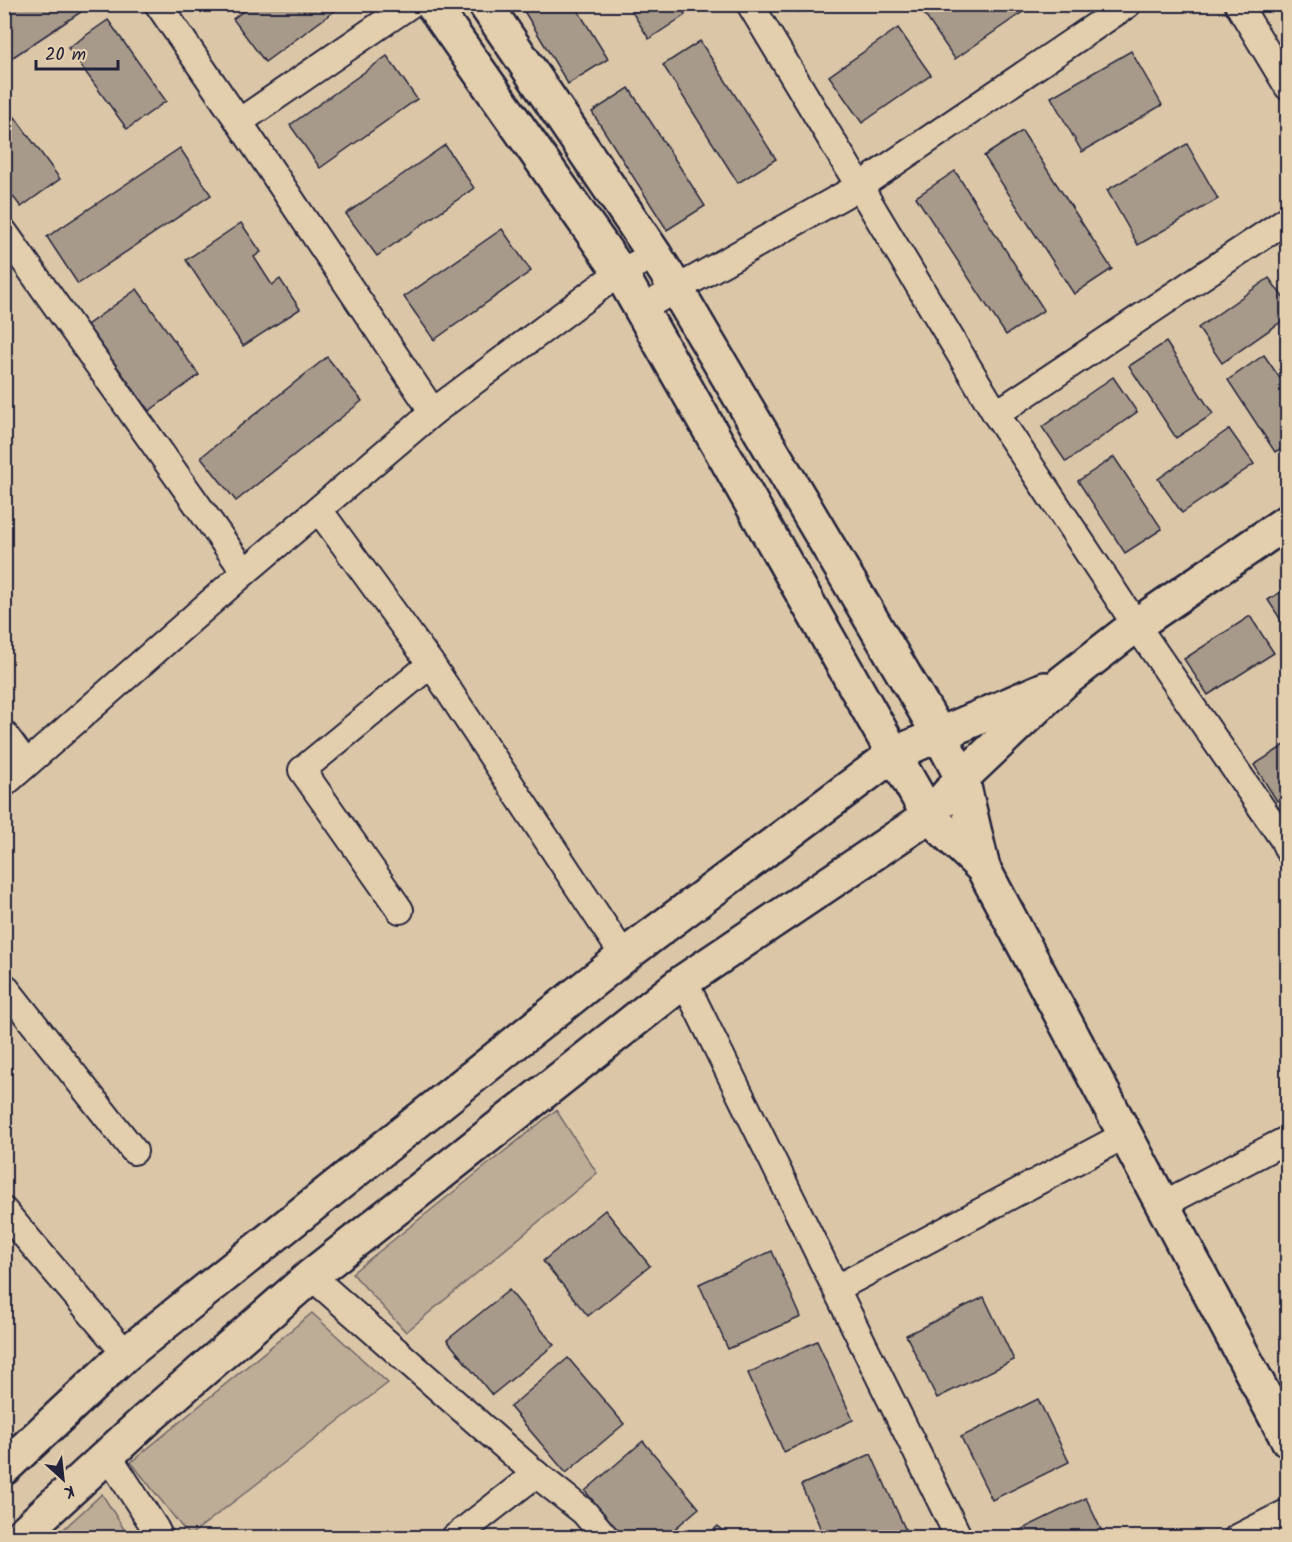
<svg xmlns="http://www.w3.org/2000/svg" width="1292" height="1542" font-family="Kalam,sans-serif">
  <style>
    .green { fill: #bdac96; stroke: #706768; stroke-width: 1.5 }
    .building { fill: #a79a8a; stroke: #22223b; stroke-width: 1.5 }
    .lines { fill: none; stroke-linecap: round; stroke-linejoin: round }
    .street-casing { stroke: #22223b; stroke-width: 30 }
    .secondary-casing { stroke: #22223b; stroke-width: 38 }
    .street { stroke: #e3cead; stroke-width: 26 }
    .secondary { stroke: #e3cead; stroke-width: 33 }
  </style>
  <rect width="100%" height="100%" fill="#dbc7a8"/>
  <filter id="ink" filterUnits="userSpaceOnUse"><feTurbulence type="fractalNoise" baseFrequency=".0167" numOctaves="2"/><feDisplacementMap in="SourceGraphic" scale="12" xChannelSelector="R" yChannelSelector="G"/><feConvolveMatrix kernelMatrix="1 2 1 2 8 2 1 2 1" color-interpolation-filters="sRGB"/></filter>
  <g filter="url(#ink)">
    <g class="green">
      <path d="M556 1110 597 1173 406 1332 352 1273Z"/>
      <path d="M312 1313 388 1383 189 1536 131 1462Z"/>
      <path d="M102 1494 129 1537H55Z"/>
    </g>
    <g class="building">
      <path d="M12 4H93L4 63V10Z"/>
      <path d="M252 4H344L265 62 233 19Z"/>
      <path d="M523 4H574L608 59 568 84 521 6Z"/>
      <path d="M627 4H679L685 15 649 39Z"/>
      <path d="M794 4H811L799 12Z"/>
      <path d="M932 4H1019L1024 11 955 59 922 11Z"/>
      <path d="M108 20 166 101 127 129 68 48Z"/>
      <path d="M898 28 931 75 862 123 829 76Z"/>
      <path d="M700 41 776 159 738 183 663 65Z"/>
      <path d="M1131 51 1162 105 1082 152 1051 97Z"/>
      <path d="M387 56 417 99 320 168 290 125Z"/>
      <path d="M629 88 705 206 667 230 592 112Z"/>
      <path d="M4 102 60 179 21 207 4 185Z"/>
      <path d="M1022 131 1112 269 1074 294 984 156Z"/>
      <path d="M1187 144 1218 199 1138 245 1107 190Z"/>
      <path d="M445 145 474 188 377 256 346 214Z"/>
      <path d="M180 148 211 195 78 284 47 237Z"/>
      <path d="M955 171 1044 310 1006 335 916 197Z"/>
      <path d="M241 223 261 252 254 257 272 285 280 279 300 309 243 346 186 260Z"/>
      <path d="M502 229 531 271 434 340 404 297Z"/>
      <path d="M1269 278 1288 304V317L1222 363 1198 328Z"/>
      <path d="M137 289 199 375 149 411 87 325Z"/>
      <path d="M1166 342 1213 414 1176 438 1129 366Z"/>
      <path d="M1264 355 1288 390V444L1275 452 1228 380Z"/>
      <path d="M327 357 362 401 236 501 201 457Z"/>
      <path d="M1113 377 1137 412 1066 462 1042 427Z"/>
      <path d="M1229 429 1254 464 1182 513 1158 479Z"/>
      <path d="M1114 457 1162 529 1125 553 1078 481Z"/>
      <path d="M1288 587V631L1268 600Z"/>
      <path d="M1250 616 1274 653 1208 695 1184 659Z"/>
      <path d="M1288 743V794L1277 801 1254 765Z"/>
      <path d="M605 1210 650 1266 588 1316 543 1261Z"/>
      <path d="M772 1251 801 1317 728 1349 699 1284Z"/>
      <path d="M509 1290 554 1345 492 1395 447 1340Z"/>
      <path d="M984 1297 1014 1360 937 1398 906 1335Z"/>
      <path d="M817 1341 853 1420 784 1452 748 1373Z"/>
      <path d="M568 1358 624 1424 566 1473 510 1407Z"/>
      <path d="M1038 1399 1069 1462 992 1500 961 1437Z"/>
      <path d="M643 1441 699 1508 664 1538H624L585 1491Z"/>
      <path d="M871 1454 907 1533 896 1538H825L801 1485Z"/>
      <path d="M1086 1498 1105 1538H1009L1008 1536Z"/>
      <path d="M718 1526 728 1538H704Z"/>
    </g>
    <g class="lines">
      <defs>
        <g id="street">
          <path d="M158 4 239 122 433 412"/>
          <path d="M750 4 996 414 1136 625 1283 839 1288 850"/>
          <path d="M1238 4 1288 87"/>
          <path d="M239 122 411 4"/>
          <path d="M4 232 245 572"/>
          <path d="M641 309 860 186 1128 4"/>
          <path d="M996 414 1288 219"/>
          <path d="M319 510 431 664 624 956"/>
          <path d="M4 734 26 764"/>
          <path d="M4 784 245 572 433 412 620 272 655 255"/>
          <path d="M400 910 302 770 431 664"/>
          <path d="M684 981 959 1538"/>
          <path d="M4 986 134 1151"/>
          <path d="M1162 1205 1288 1139"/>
          <path d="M4 1211 126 1354"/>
          <path d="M311 1276 536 1474 584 1512 606 1538"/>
          <path d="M837 1288 1125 1135"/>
          <path d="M108 1455 155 1528 160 1538"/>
          <path d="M454 1538 536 1474"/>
          <path d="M1237 1538 1288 1512"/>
        </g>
        <g id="secondary">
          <path d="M432 4 620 272 929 816 983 868"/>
          <path d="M485 4 655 255 677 290 939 734 962 778 983 868 1288 1440"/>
          <path d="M4 1468 126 1354 624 956 894 754 1045 689"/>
          <path d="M18 1538 147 1419 311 1276 684 981 929 816 962 778 1063 682 1136 625 1288 521"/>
        </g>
      </defs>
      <use href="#street" class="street-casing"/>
      <use href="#secondary" class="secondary-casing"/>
      <use href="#street" class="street"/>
      <use href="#secondary" class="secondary"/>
    </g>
  </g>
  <rect width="1292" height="1542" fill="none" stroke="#e3cead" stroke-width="24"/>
  <rect x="12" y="12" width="1268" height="1518" fill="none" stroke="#22223b" stroke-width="2" filter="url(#ink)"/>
  <g transform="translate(63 1479) rotate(153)" stroke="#e3cead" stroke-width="4.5" paint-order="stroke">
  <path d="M0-4.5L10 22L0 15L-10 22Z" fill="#22223b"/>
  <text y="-9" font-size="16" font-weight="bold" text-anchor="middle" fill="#22223b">K</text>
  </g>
  <path d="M36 60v9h82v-9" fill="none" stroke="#22223b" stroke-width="3"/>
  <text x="45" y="60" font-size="18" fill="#22223b" stroke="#e3cead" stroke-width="4.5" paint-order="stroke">20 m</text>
</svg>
